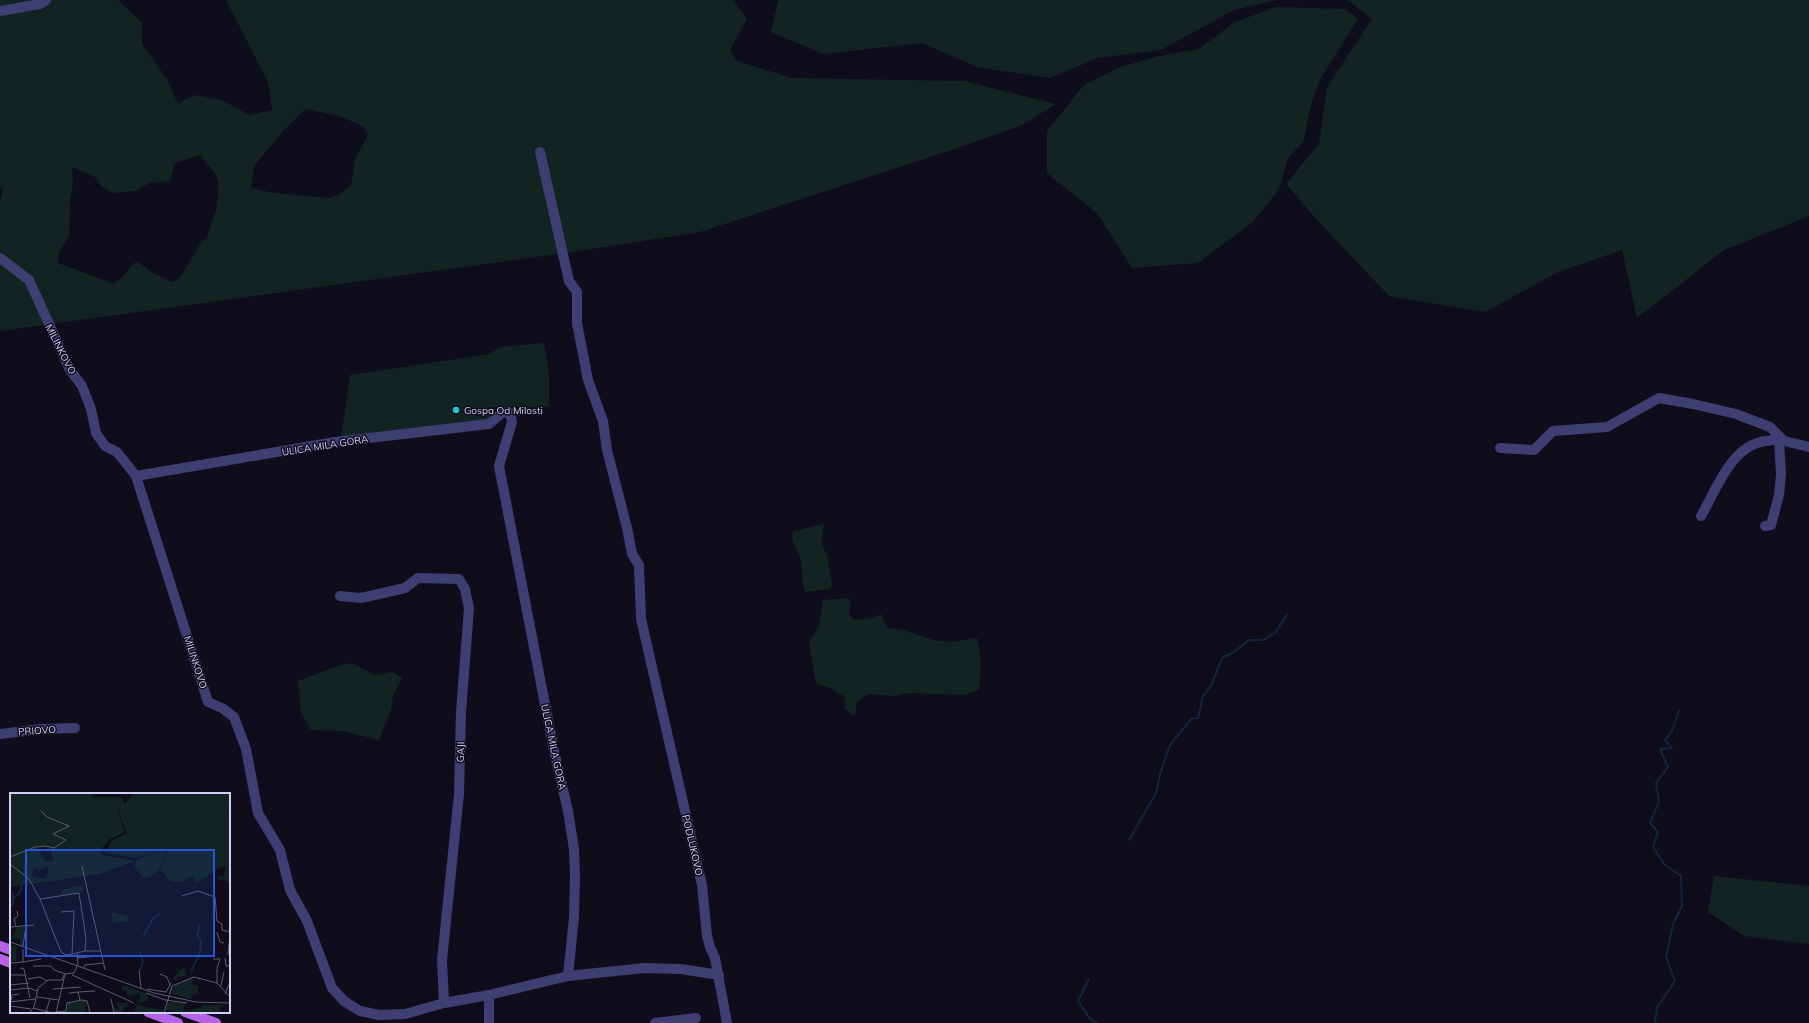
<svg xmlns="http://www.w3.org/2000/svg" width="1809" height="1023" font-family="Mulish,sans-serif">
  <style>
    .green { fill: #112422; fill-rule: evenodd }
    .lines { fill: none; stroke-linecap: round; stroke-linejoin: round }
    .stream { stroke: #13253e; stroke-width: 2 }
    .minor { stroke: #3f3e73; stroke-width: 10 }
    .major { stroke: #b463ea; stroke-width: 10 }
    .poi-dot { fill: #1dc7d5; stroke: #0f0d1b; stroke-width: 1.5 }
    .labels { text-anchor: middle; stroke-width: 3; stroke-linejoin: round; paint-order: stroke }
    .street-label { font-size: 10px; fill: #d1cef8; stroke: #0f0d1b }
    .poi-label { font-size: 10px; fill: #d1cef8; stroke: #0f0d1b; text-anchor: start }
    .inset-river { fill: none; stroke: #13253e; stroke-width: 2 }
    .inset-road { fill: none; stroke: #5d5a73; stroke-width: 1 }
    .view { fill: #2654da; fill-opacity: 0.15; stroke: #2654da; stroke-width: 2 }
    .inset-edge { fill: none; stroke: #d1cef8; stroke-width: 2 }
  </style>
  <rect width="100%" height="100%" fill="#0f0d1b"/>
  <g class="green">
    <path d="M0 0H118L142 23V44L167 79 178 104 194 95 222 100 249 115 272 110 268 82 226 0H734L747 19 730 50 737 61 792 78 964 81 1056 104 1022 125 955 149 700 232 572 252 0 331V201L3 188 0 187ZM305 109 336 115 363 126 368 135 355 159 351 185 339 195 329 198 274 193 251 188 254 166 284 130ZM200 155 216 175 219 184 216 210 207 237 201 243 179 279 171 282 150 271 137 261C128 268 123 278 114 284L58 263 59 251 69 236 70 200 73 184 72 167 95 177 101 186 112 193 136 191 149 183 170 181 175 163Z"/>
    <path d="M778 0H1276L1234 10 1161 50 1098 58 1050 78 977 67 922 43 823 54 771 32Z"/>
    <path d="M1347 0H1809V216L1724 250 1637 318 1622 250 1558 272 1485 312 1389 296 1319 222 1286 184 1319 144 1327 87 1372 19Z"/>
    <path d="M1275 7 1346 9 1358 19 1321 78 1312 101 1303 142 1288 158 1279 189 1253 222 1198 263 1132 268 1097 213 1047 173V131L1084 85 1120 67 1159 56 1199 49 1233 23Z"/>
    <path d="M544 343 549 373V407H491L489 420 341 437 350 375 490 354 500 347Z"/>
    <path d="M824 524 821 543 827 555 832 585 829 589 806 592C800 582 804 569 800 558 797 548 790 542 793 531Z"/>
    <path d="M848 598 851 601 849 615 854 620 873 618 881 614 887 628 903 630 933 640 951 642 977 638C982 655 981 673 979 690L965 695 909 693 895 696 868 694 857 702 855 716 845 709V697L828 687 816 684 809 642 819 626 823 600Z"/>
    <path d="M352 663 375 675 392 672 402 678 393 696 391 710 379 740 342 731 311 730 301 713 298 681 337 666Z"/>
    <path d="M1714 876 1809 886V944L1744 936 1708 912Z"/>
  </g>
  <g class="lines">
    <g class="stream">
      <path d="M1129 840 1156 793 1160 774 1170 745 1192 718H1198L1203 696 1211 686 1222 658 1234 652 1249 640H1263L1275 633 1287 614"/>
      <path d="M1089 979 1078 1001 1090 1019 1097 1023"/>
      <path d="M1655 1023 1657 1007 1675 981 1666 957 1673 924 1682 906 1681 876 1664 864 1653 847 1658 832 1650 823 1659 801 1656 783 1668 767 1660 749 1672 748 1665 740 1672 731 1679 710"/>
    </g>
    <g class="minor">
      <path d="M0 11 40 4 46 0"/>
      <path d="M540 152 569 281 577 292V323L588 380 603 421 607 450 627 528 632 554 639 565 641 619 702 885 707 936 710 947 715 958 727 1023"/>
      <path d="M0 258 29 280 70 370 82 386 91 409 96 433 105 446 117 452 136 476 208 702 222 708 234 717 246 749 258 813 280 850 290 890 307 921 332 988 344 1001 360 1011 379 1015 405 1014 444 1003"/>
      <path d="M1500 448 1534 450 1553 431 1607 427 1659 398 1693 404 1736 414 1770 427 1784 441 1809 447"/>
      <path d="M136 476 335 442 489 424 503 412 510 413 512 422 499 466 554 751 568 811 574 849 575 875 574 917 568 976 489 995V1023"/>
      <path d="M1701 516C1717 489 1731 445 1766 441 1773 440 1778 438 1784 441"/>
      <path d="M1765 526 1771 525 1779 495 1781 474 1779 439"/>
      <path d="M340 596 361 598 405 588 418 578 459 579 465 589 469 608 461 712 459 794 442 960 444 1003 489 995"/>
      <path d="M0 734 41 729 75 728"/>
      <path d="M568 976 644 968 681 969 719 975"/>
      <path d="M655 1023 696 1018"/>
    </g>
    <g class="major">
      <path d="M0 946 11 950"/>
      <path d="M0 959 11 963"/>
      <path d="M148 1012 178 1023"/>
      <path d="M185 1012 216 1023"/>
    </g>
  </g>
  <circle class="poi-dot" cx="456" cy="410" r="4"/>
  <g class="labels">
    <g class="street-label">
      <text transform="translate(61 349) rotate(63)" y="4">MILINKOVO</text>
      <text transform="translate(325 445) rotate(-9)" y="4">ULICA MILA GORA</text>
      <text transform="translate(196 662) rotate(72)" y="4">MILINKOVO</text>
      <text transform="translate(37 730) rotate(-4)" y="4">PRIOVO</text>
      <text transform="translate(554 747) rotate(78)" y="4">ULICA MILA GORA</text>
      <text transform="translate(460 752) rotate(-89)" y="4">GAJI</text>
      <text transform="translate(693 845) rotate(77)" y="4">PODLUKOVO</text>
    </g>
    <g class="poi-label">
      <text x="464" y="414">Gospa Od Milosti</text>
    </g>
  </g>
  <g transform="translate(10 793)">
    <rect width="220" height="220" fill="#0f0d1b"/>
    <path d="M0 0H69L81 1 83 4H111L115 11 124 0H220V18H212L220 19V121V90L212 86 207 88 210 82 213 85 216 74H211L186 90 184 83 170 89 160 88 150 76 158 59 155 57 125 65 96 60 101 48 117 40 109 20 112 16 108 19 115 39 100 46 92 55V62L126 68 89 81 0 94ZM34 54 40 57 44 68H35L27 55ZM37 73 39 77 35 86 22 84 24 74 30 77ZM148 58 157 59 149 77 140 84 134 85 125 75V70L129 66ZM73 92V99L52 102V96ZM102 119 118 123V129H106L105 131 101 128ZM7 134H15L13 153 10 152V146L2 145ZM0 152 7 154 6 168 0 169ZM172 175H175L176 183 168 184 165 188 163 185 169 179 165 176 172 177ZM183 185 182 191 188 193V200L183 202 180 206 160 200 164 192ZM112 192 138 201V207L128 211 131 200 117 203V198L112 197ZM69 208H77L75 220H56L58 210ZM158 209 175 210 173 217 178 218 192 214V212H215L209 215 211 220H175L156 217ZM106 210H118V214H114L112 220H105L103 214 109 217ZM124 211 154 218 153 220H123L127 213Z" fill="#112422" fill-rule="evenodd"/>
    <path class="inset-river" d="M14 68 15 81M3 106 10 99 14 84M0 114 3 111V99M133 144 143 125 150 121M129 158 133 168 130 177M181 179 190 159 191 148 187 142 190 131M178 188 175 193 178 197V204"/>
    <path class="inset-road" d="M0 64 25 54 36 53 44 55 56 47 43 41 59 33 37 24 31 18M0 71 19 86 30 106 51 159 56 162 62 161M72 73 95 177M172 103 188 98 205 104 207 128 212 131V137L220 139M30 106 69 100 76 145 75 158 67 160 68 171 64 180 55 181 46 220M51 119 64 118 62 161 67 160M0 134 24 132M6 134 4 126 8 123 7 118M207 139 210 149 214 150M0 149 144 200 186 209 220 210M13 153 16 133M13 156V169L31 166M75 158H90M218 162 219 150M67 165 88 163M215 165 216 173H220M203 166H210L207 175V190M0 170 13 169M23 173H41L44 177 55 181M10 175 14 176 20 205M74 175 75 172 93 170M129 177 131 195M150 181 157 184 160 192M0 182H16M62 182 124 210M18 186 30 184 37 188M0 192 19 190M211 193 214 179M43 196 71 194M137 196 156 199 161 190M0 197 19 195 27 198M68 199 85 198M59 200 68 199 70 207M136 200 155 207 177 210M215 201 220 189M27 204 49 207M101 206 104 220M0 209 25 206M1 209 2 202 9 201M0 213 21 216M23 215 43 220M36 219 40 206M46 219 56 218 57 210 72 207 77 208 80 220M19 220 24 214 28 195 38 187H52L54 182M154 220 162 193 184 184 207 190 220 204"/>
    <path class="view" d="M16 57H204V163H16Z"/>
    <rect width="220" height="220" class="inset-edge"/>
  </g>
</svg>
